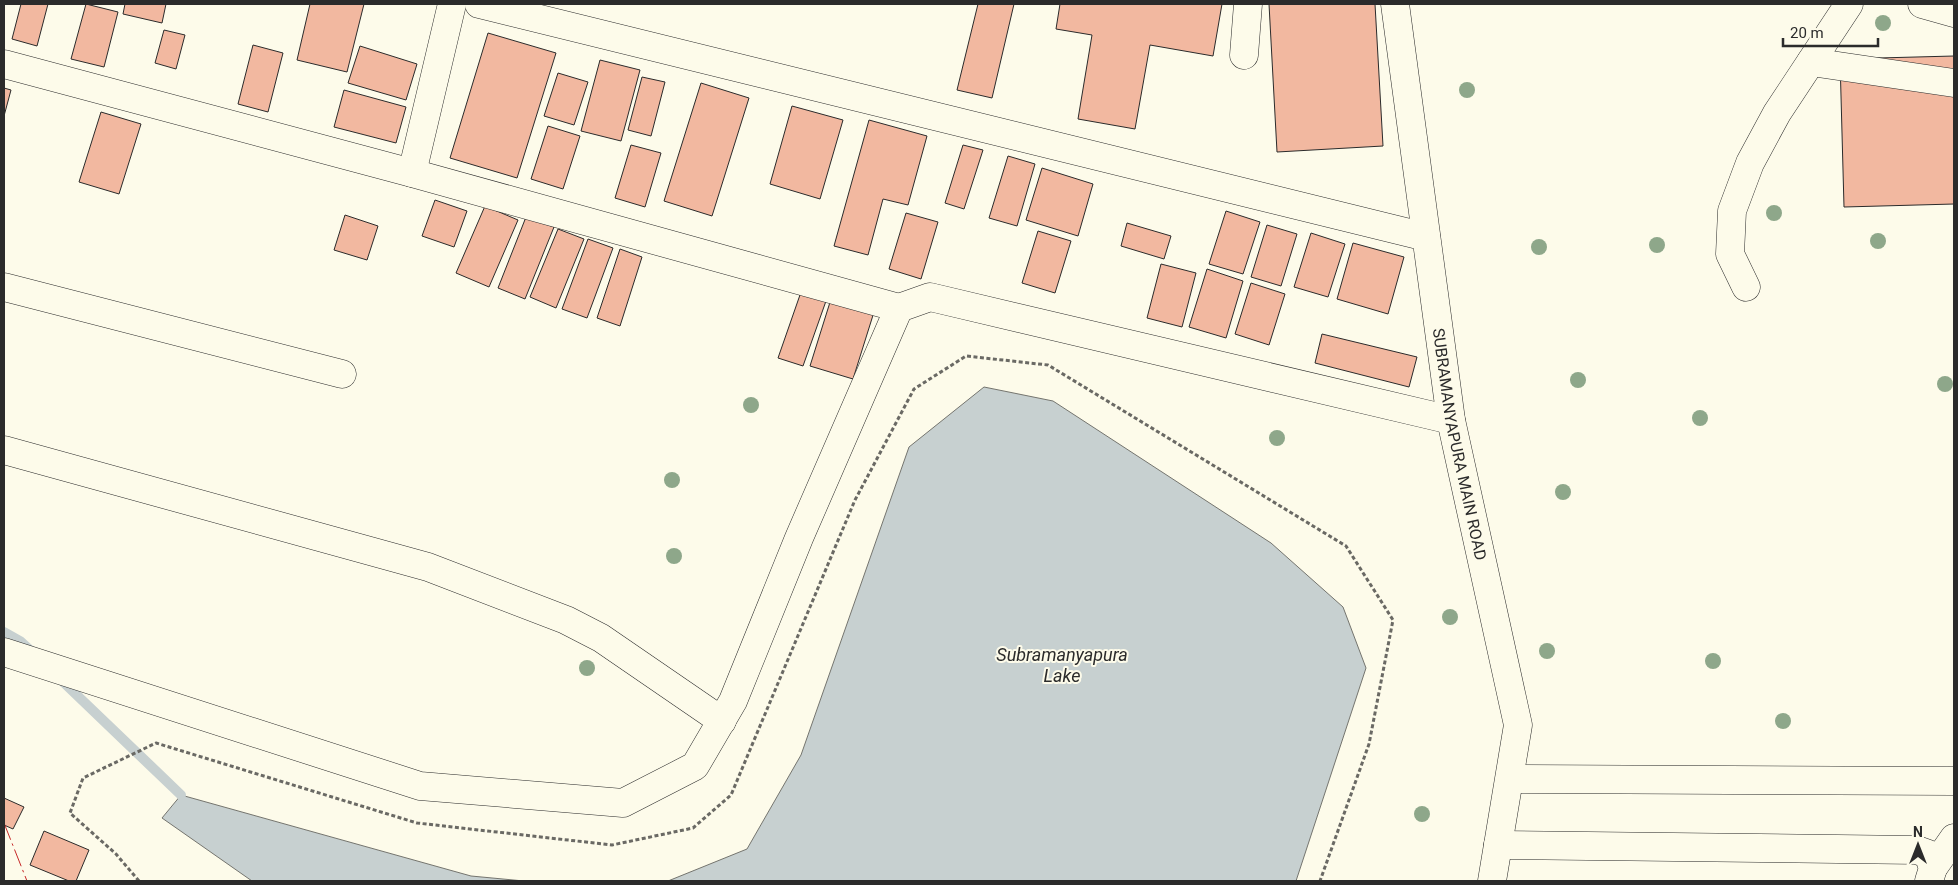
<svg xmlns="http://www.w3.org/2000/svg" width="1958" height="885" font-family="Roboto,sans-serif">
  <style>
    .water { fill: #c7d0d0; stroke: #74746e }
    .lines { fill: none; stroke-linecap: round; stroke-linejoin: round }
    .stream { stroke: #c7d0d0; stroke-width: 10 }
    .building { fill: #f2b8a0; stroke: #2b2b2b }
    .minor-casing { stroke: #2b2b2b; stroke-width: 29 }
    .major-casing { stroke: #2b2b2b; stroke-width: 29 }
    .path { stroke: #6a6964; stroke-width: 3; stroke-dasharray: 4 2.5; stroke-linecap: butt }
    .minor { stroke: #fdfbea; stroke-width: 28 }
    .major { stroke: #fdfbea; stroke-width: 28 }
    .power { stroke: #c62828; stroke-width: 1; stroke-dasharray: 18 4 2.5 4; stroke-linecap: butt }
    .tree { fill: #8ea78a }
    .labels { text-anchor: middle; stroke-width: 4; stroke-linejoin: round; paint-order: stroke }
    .street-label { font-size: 16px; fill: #2b2b2b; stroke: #fdfbea }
    .water-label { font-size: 18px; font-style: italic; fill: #2b2b2b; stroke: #fdfbea }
  </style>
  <rect width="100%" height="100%" fill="#fdfbea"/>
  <g class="water">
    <path d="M984 387 1053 401 1271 543 1343 607 1366 668 1296 881H668L747 849 801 755 909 447Z"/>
    <path d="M181 795 471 876 524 881H252L162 818Z"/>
  </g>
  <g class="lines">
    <g class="stream">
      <path d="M4 632 20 641 32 652"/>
      <path d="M59 678 181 795"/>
    </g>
  </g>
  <g class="building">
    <path d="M21 4H48L37 46 12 39Z"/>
    <path d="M86 4 118 12 104 67 71 59Z"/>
    <path d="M125 4H166L162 23 123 14Z"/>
    <path d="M310 4H364L347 72 297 60Z"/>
    <path d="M978 4H1014L992 98 957 90Z"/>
    <path d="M1060 4H1222L1213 56 1150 45 1135 129 1078 119 1092 35 1056 29Z"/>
    <path d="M1269 4H1375L1383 146 1277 152Z"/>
    <path d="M164 30 185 35 176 69 155 63Z"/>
    <path d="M488 33 556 53 517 178 450 158Z"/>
    <path d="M253 45 283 53 268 112 238 104Z"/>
    <path d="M360 46 417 64 406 100 348 83Z"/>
    <path d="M1954 56V204L1844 207 1840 59Z"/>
    <path d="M600 60 640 70 621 141 581 131Z"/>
    <path d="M558 73 588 82 574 125 544 116Z"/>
    <path d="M642 77 665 82 651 136 628 130Z"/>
    <path d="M701 83 749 98 712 216 664 201Z"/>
    <path d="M4 88 11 90 4 116Z"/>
    <path d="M344 90 406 107 396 143 334 127Z"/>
    <path d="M792 106 843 120 820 199 770 184Z"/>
    <path d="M101 112 141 124 119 194 79 182Z"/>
    <path d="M869 120 927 136 908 205 883 199 868 255 834 246Z"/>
    <path d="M548 126 580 136 563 189 531 179Z"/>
    <path d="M631 145 661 153 645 207 615 198Z"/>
    <path d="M963 145 983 150 964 209 945 203Z"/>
    <path d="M1008 156 1035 164 1017 226 989 218Z"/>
    <path d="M1042 168 1093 184 1078 236 1026 220Z"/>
    <path d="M435 200 467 211 454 247 422 236Z"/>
    <path d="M485 206 518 220 489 287 456 273Z"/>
    <path d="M1226 211 1260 222 1243 274 1209 264Z"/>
    <path d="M906 213 938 222 921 279 889 269Z"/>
    <path d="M345 215 378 226 367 260 334 250Z"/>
    <path d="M526 217 554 227 525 299 498 288Z"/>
    <path d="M1127 223 1171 236 1164 259 1121 246Z"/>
    <path d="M1267 225 1297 234 1281 286 1251 277Z"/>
    <path d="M558 229 584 239 556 308 530 297Z"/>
    <path d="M1038 231 1071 241 1055 293 1022 283Z"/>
    <path d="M1311 233 1345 244 1328 297 1294 287Z"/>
    <path d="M588 239 613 248 587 318 562 309Z"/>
    <path d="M1353 243 1404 257 1388 314 1337 299Z"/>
    <path d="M620 249 642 257 620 326 597 318Z"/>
    <path d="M1161 264 1196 273 1182 327 1147 318Z"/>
    <path d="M1207 269 1243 281 1226 338 1189 327Z"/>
    <path d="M1251 283 1285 294 1269 345 1235 334Z"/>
    <path d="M801 292 826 301 803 366 778 358Z"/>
    <path d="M831 299 874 312 853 379 810 366Z"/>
    <path d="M1322 334 1417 357 1409 387 1315 363Z"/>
    <path d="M4 798 24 807 13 829 4 825Z"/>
    <path d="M44 831 89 850 76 881H69L30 865Z"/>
  </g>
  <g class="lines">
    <defs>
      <g id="minor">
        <path d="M479 4 1426 237"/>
        <path id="s1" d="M1395 4 1451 420 1518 725 1492 881"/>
        <path d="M1244 55 1248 4"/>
        <path d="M1811 62 1954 83"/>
        <path d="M4 64 412 173 899 308"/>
        <path d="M412 173 452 4"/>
        <path d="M4 287 342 374"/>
        <path d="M1746 287 1730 254 1732 211 1750 163 1777 113 1849 4"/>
        <path d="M4 450 428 567 566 620 601 638 722 721"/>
        <path d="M4 652 420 786 623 803 695 766 733 701 799 538 899 308 930 297 1451 420"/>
        <path d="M1510 779 1954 781"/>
        <path d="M1498 845 1917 850 1928 854 1933 868 1929 881"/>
        <path d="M1933 868 1954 838"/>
      </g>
      <path id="major" d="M1922 4 1954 13"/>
    </defs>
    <use href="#minor" class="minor-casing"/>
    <use href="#major" class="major-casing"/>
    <path class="path" d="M139 881 116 854 70 813 83 778 156 743 417 823 612 845 693 828 731 795 855 500 914 389 966 356 1048 365 1346 546 1393 620 1369 744 1320 881"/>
    <use href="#minor" class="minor"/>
    <use href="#major" class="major"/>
    <path class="power" d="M4 823 27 881"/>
  </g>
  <g class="tree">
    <circle cx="1883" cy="23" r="8"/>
    <circle cx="1467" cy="90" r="8"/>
    <circle cx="1774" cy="213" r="8"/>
    <circle cx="1878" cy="241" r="8"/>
    <circle cx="1657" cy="245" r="8"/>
    <circle cx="1539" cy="247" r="8"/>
    <circle cx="1578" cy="380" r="8"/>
    <circle cx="1945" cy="384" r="8"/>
    <circle cx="751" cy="405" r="8"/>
    <circle cx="1700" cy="418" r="8"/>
    <circle cx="1277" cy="438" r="8"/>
    <circle cx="672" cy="480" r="8"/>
    <circle cx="1563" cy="492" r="8"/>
    <circle cx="674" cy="556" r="8"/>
    <circle cx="1450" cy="617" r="8"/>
    <circle cx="1547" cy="651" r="8"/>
    <circle cx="1713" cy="661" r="8"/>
    <circle cx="587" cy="668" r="8"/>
    <circle cx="1783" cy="721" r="8"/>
    <circle cx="1422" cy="814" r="8"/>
  </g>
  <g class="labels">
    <g class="street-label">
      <text dy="6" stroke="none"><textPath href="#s1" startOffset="445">SUBRAMANYAPURA MAIN ROAD</textPath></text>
    </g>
    <g class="water-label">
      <text x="1062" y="661">Subramanyapura<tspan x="1062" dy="21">Lake</tspan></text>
    </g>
  </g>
  <rect width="1958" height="885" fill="none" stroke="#2b2b2b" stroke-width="10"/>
  <g transform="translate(1918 845)" stroke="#fdfbea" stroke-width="4" paint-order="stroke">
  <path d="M0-4L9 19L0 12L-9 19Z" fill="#2b2b2b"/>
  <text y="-8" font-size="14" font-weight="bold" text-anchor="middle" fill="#2b2b2b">N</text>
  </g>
  <path d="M1783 38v8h95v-8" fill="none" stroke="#2b2b2b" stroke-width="2.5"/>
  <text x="1790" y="38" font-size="15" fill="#2b2b2b" stroke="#fdfbea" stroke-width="4" paint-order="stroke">20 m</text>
</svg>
